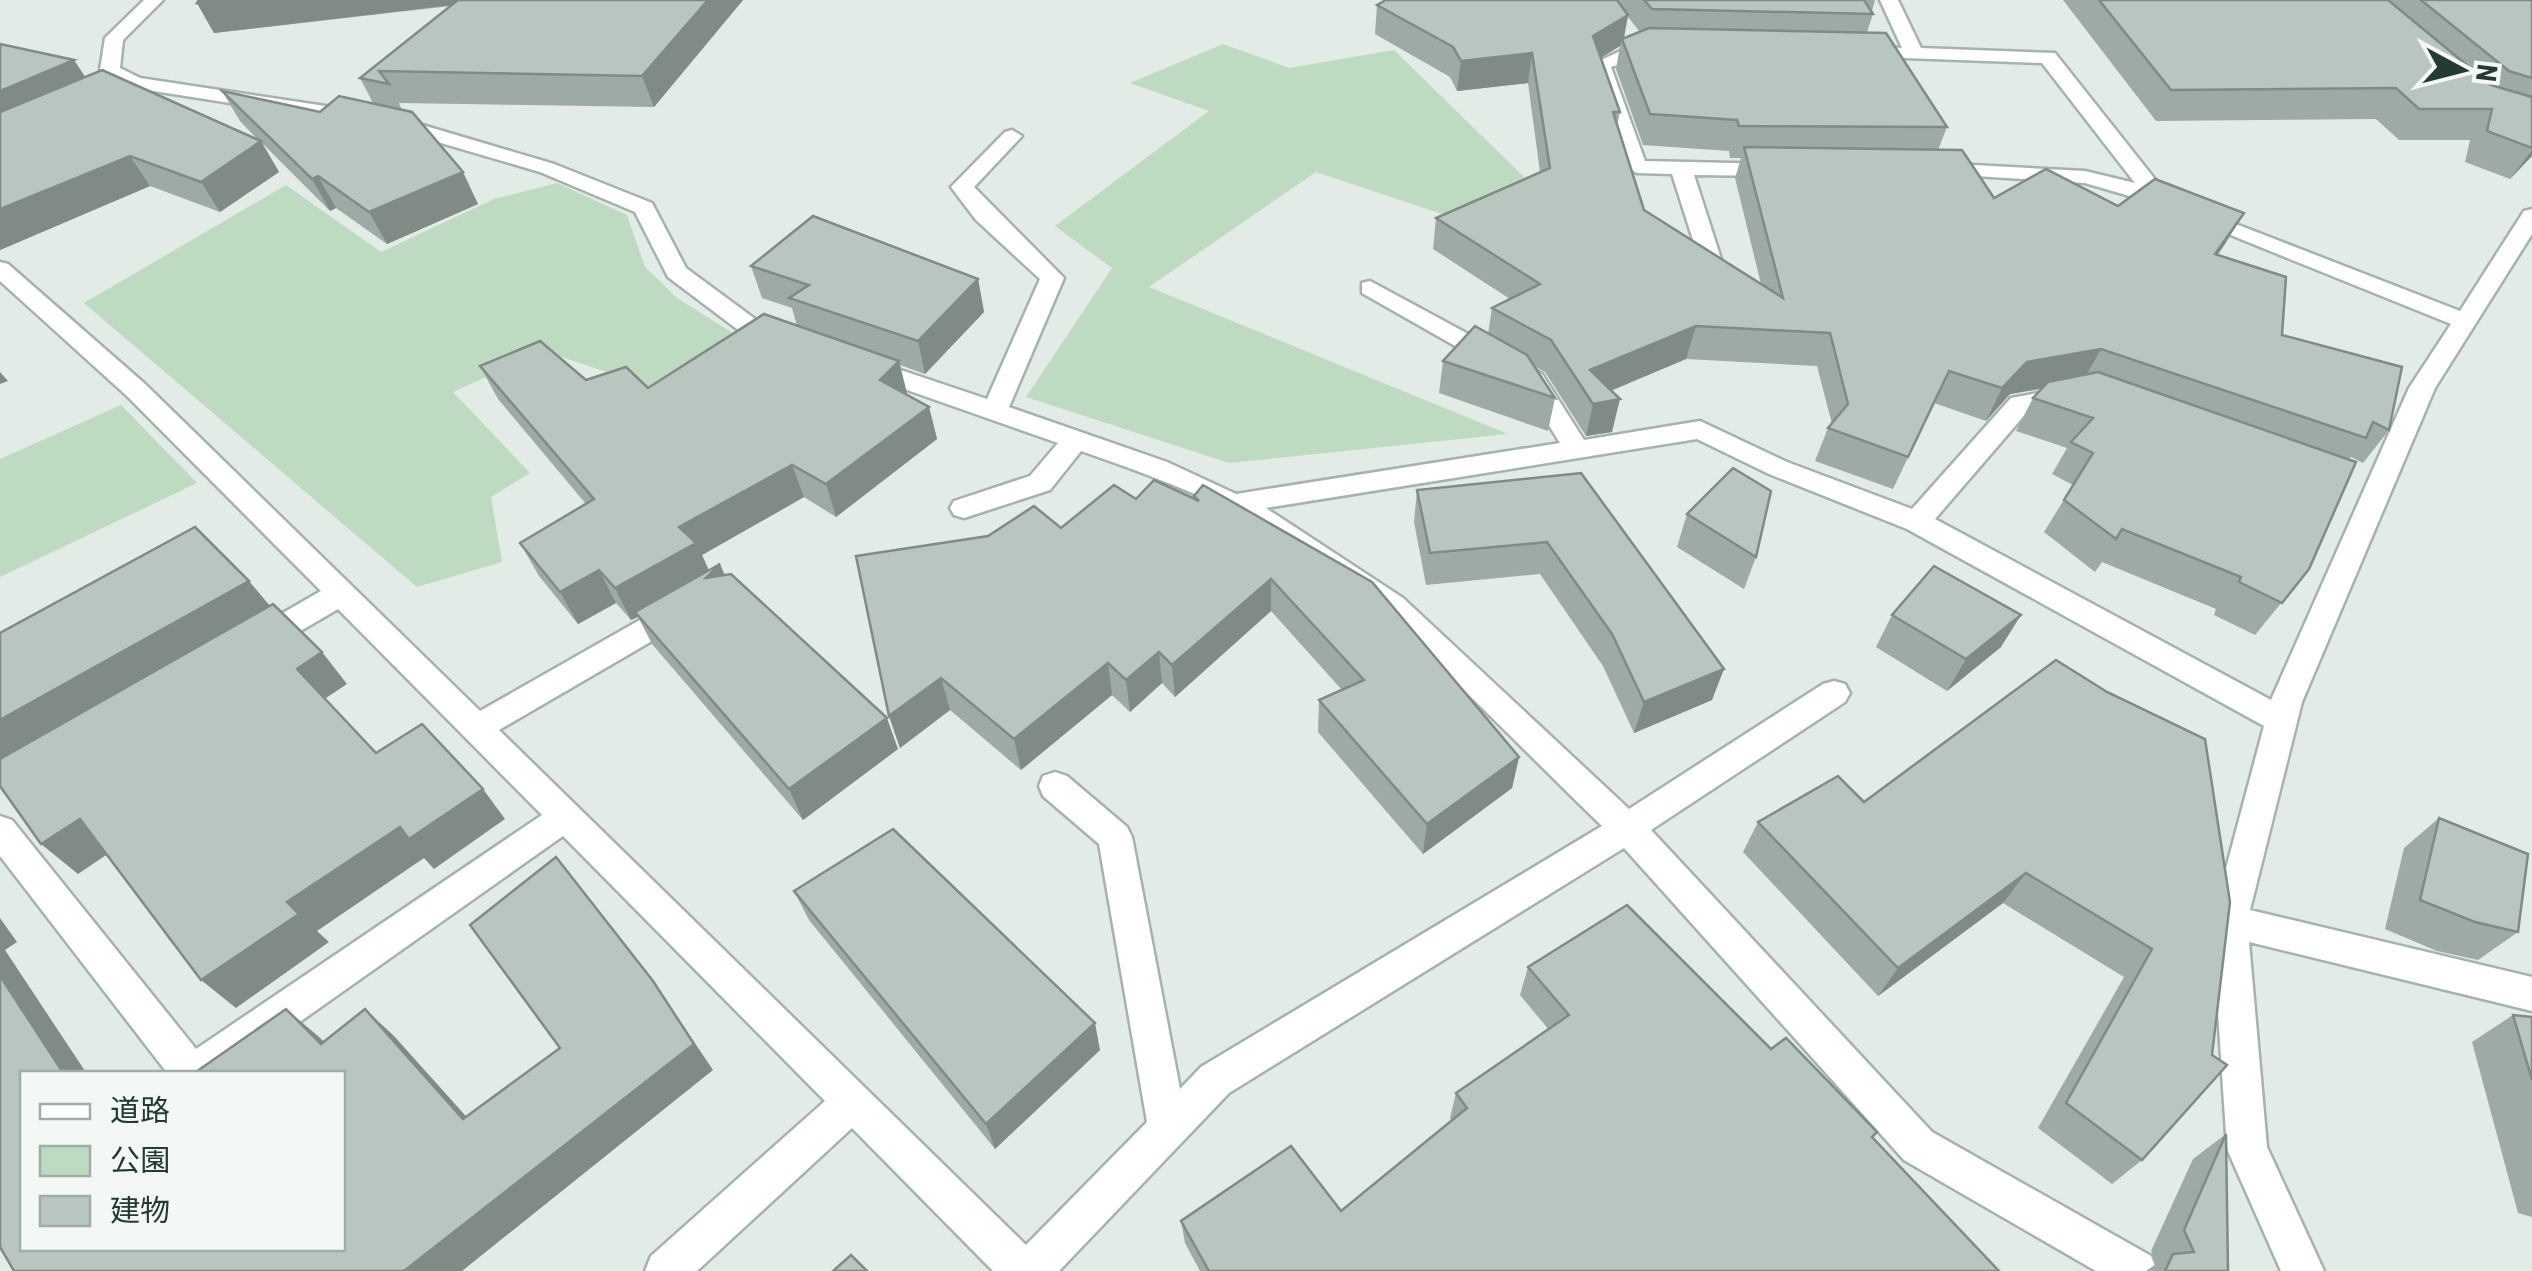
<svg xmlns="http://www.w3.org/2000/svg" width="2532" height="1271" font-family="'Roboto Condensed','Noto Sans JP',sans-serif">
  <style>
    .green { fill: #bedac1 }
    .lines { fill: none; stroke-linecap: round; stroke-linejoin: round }
    .minor-casing { stroke: #a6b3ac; stroke-width: 5 }
    .minor { fill: #fff; fill-rule: evenodd }
    .wall { fill: #9eaaa4; fill-rule: evenodd }
    .shaded-wall { fill: #818b86 }
    .building { fill: #b8c6bf; stroke: #818b86; stroke-width: 2.5 }
  </style>
  <rect width="100%" height="100%" fill="#e3ebe6"/>
  <g class="green">
    <path d="M1223 44 1289 68 1394 50 1531 184 1448 216 1316 172 1149 287 1508 434 1229 463 1026 397 1112 268 1055 226 1209 111 1130 83Z"/>
    <path d="M557 183 627 215 645 267 677 298 739 337 651 387 544 351 453 392 530 473 491 497 502 562 417 587 84 303 286 185 381 252 494 199Z"/>
    <path d="M121 405 197 483 0 577V459Z"/>
  </g>
  <g class="lines">
    <defs>
      <g id="minor">
        <path d="M144 0H163L123 40 120 68 140 78 392 116 554 164 652 203 686 268 755 319 796 337 784 344 737 329 668 277 635 212 540 172 390 128 128 87 100 70 105 38Z"/>
        <path d="M1880 0H1898L1921 48 2055 53 2165 192V202L2157 204 2085 183 1929 173 1925 169 1936 163 2085 171 2135 183 2042 63 1850 56 1848 52 1857 46 1902 48Z"/>
        <path d="M1639 42H1656L1665 48 1611 67 1645 161 1775 164 1786 170 1775 176 1694 175 1723 265 1720 270 1712 272 1701 265 1672 174 1637 173 1626 167 1591 65Z"/>
        <path d="M1012 130 1022 136 974 187 1064 278 1009 407 1167 462 1236 494 1560 443 1524 385 1362 293V283L1370 281 1542 374 1584 440 1700 421 1787 462 1912 509 2011 398 2070 387 2083 395 2079 401 2028 411 1935 519 2271 700 2409 388 2451 324 2186 217 2189 212H2205L2460 311 2524 211 2532 209V234L2435 388 2302 702 2250 910 2532 977V1011L2249 942 2267 1147 2324 1271H2281L2227 1149 2212 921 2264 726 1907 529 1769 474 1697 439 1266 508 1403 598 1629 809 1823 684 1834 681 1845 684 1850 693 1845 702 1651 830 1932 1132 2151 1256 2157 1271H2096L1904 1160 1624 848 1229 1093 1059 1271H993L852 1128 697 1271H645L651 1256 825 1101 563 836 226 1074H168L0 856V816L12 820 196 1049 542 815 338 609 268 650H246L242 642 246 634 321 591 127 396 0 281V262L8 264 145 384 480 711 668 604H688L693 612 688 620 499 730 1026 1245 1147 1122 1099 844 1043 796 1039 786 1043 776 1055 772 1067 776 1127 827 1132 837 1180 1089 1201 1067 1602 826C1496 724 1395 611 1270 533 1212 497 1144 473 1081 451L1050 490 964 518 954 515 950 508 954 501 1030 476 1058 443 856 372 853 366 865 358 987 399 1040 279 976 220 951 187 1005 132Z"/>
      </g>
    </defs>
    <use href="#minor" class="minor-casing"/>
    <use href="#minor" class="minor"/>
  </g>
  <g class="wall">
    <path d="M743 0 654 107 399 103 402 110 478 204 387 244 336 208 330 211 262 143 279 172 220 212 150 186 0 250 85 77 259 141 240 121 222 91 320 112 373 103 360 78 451 6 214 33 197 3Z"/>
    <path d="M1386 0H1875L1872 11 1873 14 1867 32 1947 127 1938 150 1994 198 2118 206 2225 244 2218 254 2282 335 2389 430 2363 463 2351 457 2349 459 2309 569 2255 635 2214 615 2216 609 2102 562 2095 572 2044 532 2073 485 2052 474 2067 448 2016 431 2033 398 2041 389 2010 394 1986 421 1934 403 1893 489 1815 461 1828 428 1832 424 1817 366 1686 359 1611 391 1612 432 1586 436 1545 372 1534 366 1555 398 1548 431 1439 393 1443 361 1488 334 1492 308 1510 299 1433 249 1436 218 1540 172 1528 83 1457 91 1450 77 1375 34 1377 5ZM1628 17 1640 32 1624 38ZM1620 46 1616 69 1643 145 1729 151 1730 158H1741L1735 178 1761 284 1644 210 1617 126 1620 112 1601 58Z"/>
    <path d="M2063 0H2532V156L2510 179 2465 162 2470 140H2399L2376 119 2156 121Z"/>
    <path d="M751 266 978 279 984 312 925 374 900 365 906 394 929 407 937 439 836 517 804 497 702 555 709 570 725 575 898 749 803 820 652 644 638 617 631 620 616 603 578 624 539 576 520 543 586 504 498 399 480 366 648 388 797 326 792 308 762 298Z"/>
    <path d="M1581 473 1712 700 1634 733 1603 666 1540 574 1426 585 1414 522 1417 490Z"/>
    <path d="M1194 496 1519 757 1512 788 1423 854 1318 732 1319 700 1342 690 1271 611 1175 697 1162 683 1130 712 1112 695 1021 770 950 710 900 748 889 716 1061 528 1136 499H1194Z"/>
    <path d="M1687 514 1756 557 1744 589 1677 547Z"/>
    <path d="M1892 615 2001 647 1947 691 1876 647Z"/>
    <path d="M2107 692 2205 739 2142 1160 2112 1184 2038 1128 2124 977 2003 903 1878 996 1743 852 1758 822 1864 802Z"/>
    <path d="M2439 818 2518 932 2478 960 2437 951 2385 929 2404 848Z"/>
    <path d="M794 891 1100 1050 995 1149 809 920Z"/>
    <path d="M1528 967 1771 1049 1872 1137 1999 1271H1200L1185 1243 1181 1221 1341 1211 1452 1121 1450 1118 1456 1093 1549 1030 1520 995Z"/>
    <path d="M2513 1015 2532 1017V1217L2518 1213 2472 1042Z"/>
    <path d="M2226 1134 2228 1271H2146L2156 1264 2151 1251 2193 1159Z"/>
  </g>
  <g class="shaded-wall">
    <path d="M227 0H486V1L214 33 197 3Z"/>
    <path d="M708 0H743L654 107 642 76Z"/>
    <path d="M1628 15 1623 42 1622 39 1620 46 1587 66 1593 36Z"/>
    <path d="M1532 53 1528 83 1457 91 1461 61Z"/>
    <path d="M74 60 94 90 0 130V91Z"/>
    <path d="M261 141 279 172 220 212 201 182Z"/>
    <path d="M2532 150V156L2510 179Z"/>
    <path d="M130 156 150 186 0 250V209Z"/>
    <path d="M463 172 478 204 387 244 369 212Z"/>
    <path d="M318 176 336 208 330 211 312 179Z"/>
    <path d="M2244 213 2225 244 2196 285 2215 254Z"/>
    <path d="M978 279 984 312 925 374 918 341Z"/>
    <path d="M1696 326 1686 359 1590 399V370Z"/>
    <path d="M2101 349 2083 381 2010 394 1986 421 2002 388 2027 362Z"/>
    <path d="M899 361 907 393 889 413 880 380Z"/>
    <path d="M0 372 8 381 0 384Z"/>
    <path d="M1620 399 1612 432 1586 436 1593 404Z"/>
    <path d="M929 407 937 439 836 517 826 484Z"/>
    <path d="M792 465 804 497 702 555 710 574 720 564 734 596 635 612 638 617 631 620 615 588 679 527Z"/>
    <path d="M599 570 616 603 578 624 560 592Z"/>
    <path d="M1271 579V611L1175 697 1172 665Z"/>
    <path d="M249 581 276 613 0 766V720Z"/>
    <path d="M2021 615 2001 647 1947 691 1966 659Z"/>
    <path d="M322 652 347 684 323 700 297 669Z"/>
    <path d="M1159 652 1162 683 1130 712 1126 680Z"/>
    <path d="M1108 663 1112 695 1021 770 1014 739Z"/>
    <path d="M1724 669 1712 700 1634 733 1644 702Z"/>
    <path d="M941 678 950 710 900 748 889 716Z"/>
    <path d="M887 718 898 749 803 820 789 789Z"/>
    <path d="M1519 757 1512 788 1423 854 1427 824Z"/>
    <path d="M483 789 505 819 434 869 424 858 317 931 329 942 236 1008 201 980 287 902 400 827Z"/>
    <path d="M80 819 115 849 78 874 41 844Z"/>
    <path d="M2026 873 2003 903 1878 996 1898 968Z"/>
    <path d="M0 918 17 942 5 950 87 1074H64L0 976Z"/>
    <path d="M653 981 713 1070 462 1271H404Z"/>
    <path d="M286 1009 318 1036 353 1070 321 1044Z"/>
    <path d="M365 1009 394 1036 490 1143 463 1119Z"/>
    <path d="M1095 1023 1100 1050 995 1149 986 1124Z"/>
  </g>
  <g class="building">
    <path d="M199 0H227L197 3Z"/>
    <path d="M458 0H708L642 76 379 71 389 84 360 78Z"/>
    <path d="M1386 0H1617L1628 15 1593 36 1620 112H1613L1644 210 1783 298 1744 147 1962 150 1994 198 2046 169 2118 206 2155 179 2244 213 2215 254 2286 277 2282 335 2402 367 2389 430 2373 422 2366 438 2101 349 2027 362 2002 388 1949 371 1908 457 1828 428 1848 404 1830 333 1696 326 1590 370 1620 399 1593 404 1551 340 1492 308 1540 284 1436 218 1550 168 1532 53 1461 61 1453 47 1377 5Z"/>
    <path d="M1644 0H1864L1873 14 1652 9Z"/>
    <path d="M2099 0H2388L2491 85 2532 97V148L2487 131 2492 109H2419L2396 88 2171 90Z"/>
    <path d="M2421 0H2532V78L2509 71Z"/>
    <path d="M1649 28 1886 33 1947 127 1739 126 1737 120 1650 114 1622 39Z"/>
    <path d="M0 44 74 60 0 91Z"/>
    <path d="M102 70 261 141 201 182 130 156 0 209V112Z"/>
    <path d="M222 91 320 112 339 96 412 112 463 172 369 212 318 176 312 179Z"/>
    <path d="M813 216 978 279 918 341 789 298 809 285 751 266Z"/>
    <path d="M764 314 899 361 880 380 929 407 826 484 792 465 679 527 696 543 615 588 599 570 560 592 520 543 594 499 480 366 540 341 586 380 626 367 648 388Z"/>
    <path d="M1475 326 1527 355 1555 398 1443 361Z"/>
    <path d="M2098 372 2356 462 2309 569 2282 603 2239 582 2241 577 2122 529 2116 539 2064 500 2093 453 2071 442 2093 418 2033 398 2048 382Z"/>
    <path d="M1733 468 1771 491 1756 557 1687 514Z"/>
    <path d="M1581 473 1724 669 1644 702 1612 634 1547 542 1430 553 1417 490Z"/>
    <path d="M1154 480 1199 501 1194 496 1203 485 1372 582 1519 757 1427 824 1319 700 1364 680 1271 579 1172 665 1159 652 1126 680 1108 663 1014 739 941 678 889 716 856 556 988 536 1034 506 1061 528 1114 485 1136 499Z"/>
    <path d="M195 527 249 581 0 720V633Z"/>
    <path d="M720 564 706 578 731 574 887 718 789 789 635 612Z"/>
    <path d="M1934 566 2021 615 1966 659 1892 615Z"/>
    <path d="M273 604 322 652 297 669 376 753 422 724 483 789 409 839 400 827 287 902 299 914 201 980 80 819 41 844 0 786V759Z"/>
    <path d="M2056 660 2107 692 2205 739 2230 902 2212 1055 2227 1065 2142 1160 2066 1103 2152 949 2026 873 1898 968 1758 822 1838 776 1864 802Z"/>
    <path d="M2439 818 2528 854 2518 932 2475 922 2420 900Z"/>
    <path d="M893 829 1095 1023 986 1124 794 891Z"/>
    <path d="M556 857 653 981 694 1044 404 1271H14L0 1247V976L64 1074H22V1248H342V1074H193L286 1009 321 1044 365 1009 463 1119 560 1048 470 925Z"/>
    <path d="M1627 905 1771 1049 1786 1038 1877 1132 1872 1137 1999 1271H1209L1181 1221 1291 1146 1341 1211 1467 1108 1456 1093 1569 1015 1528 967Z"/>
    <path d="M2513 1015 2532 1017V1080Z"/>
    <path d="M2226 1134 2228 1271H2165L2173 1254 2194 1252 2184 1230Z"/>
    <path d="M851 1255 867 1271H833Z"/>
  </g>
  <rect x="20" y="1071" width="325" height="180" fill="#f3f8f5" stroke="#a0aca7" stroke-width="2.5"/>
  <rect x="40" y="1104" width="50" height="15" fill="#ffffff" stroke="#a0aca7" stroke-width="2.5"/>
  <text x="110" y="1121" font-size="30" fill="#243b31">道路</text>
  <rect x="40" y="1146" width="50" height="30" fill="#bedac1" stroke="#a0aca7" stroke-width="2.5"/>
  <text x="110" y="1171" font-size="30" fill="#243b31">公園</text>
  <rect x="40" y="1196" width="50" height="30" fill="#b8c6bf" stroke="#a0aca7" stroke-width="2.5"/>
  <text x="110" y="1221" font-size="30" fill="#243b31">建物</text>
  <g transform="translate(2462 70) rotate(97)" stroke="#f3f8f5" stroke-width="8" paint-order="stroke">
  <path d="M0-8L18 38L0 25L-18 38Z" fill="#243b31"/>
  <text y="-15" font-size="28" font-weight="bold" text-anchor="middle" fill="#243b31">N</text>
  </g>
</svg>
